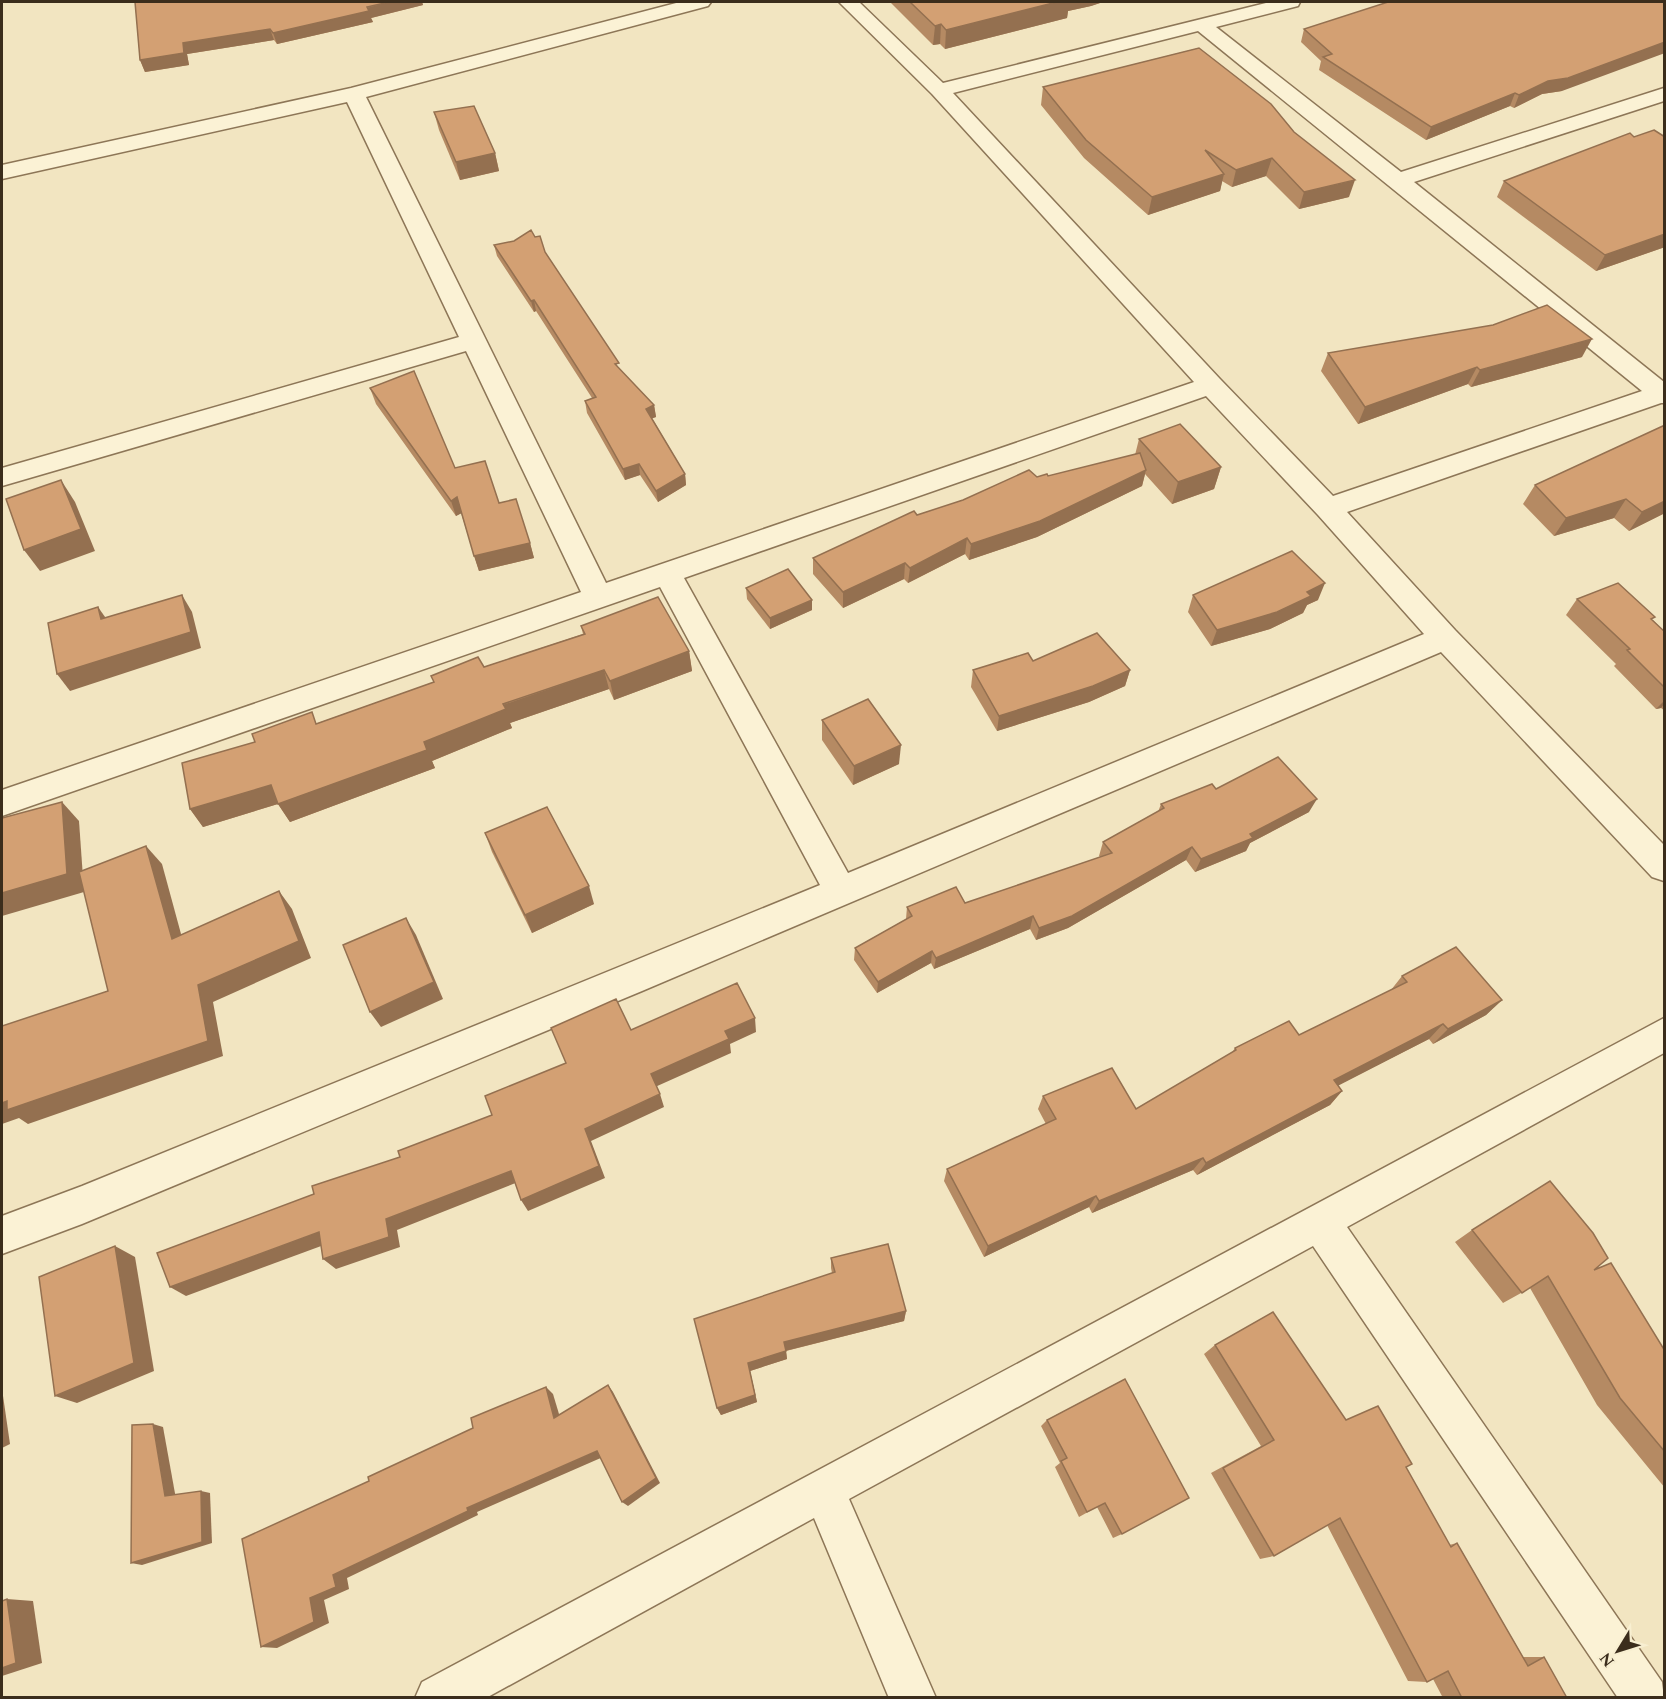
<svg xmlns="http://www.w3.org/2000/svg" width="1666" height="1699" font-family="Spectral,serif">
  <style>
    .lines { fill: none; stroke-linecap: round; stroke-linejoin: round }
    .street-casing { stroke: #8d7657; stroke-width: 3 }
    .street { fill: #fbf2d5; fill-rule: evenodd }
    .wall { fill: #b58a63 }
    .shaded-wall { fill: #947050 }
    .building { fill: #d3a073; stroke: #947050; stroke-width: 1.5 }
  </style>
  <rect width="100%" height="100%" fill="#f2e5c1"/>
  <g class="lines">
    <defs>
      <g id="street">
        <path d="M680 2H711L708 6 366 97 606 583 1194 382 932 94 839 2H859L943 83 1270 2H1300L1298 6 1216 27 1401 172 1664 88V101L1414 182 1664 382V403H1661L1347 512 1455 630 1664 845V881L1652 877 1441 652 642 991 82 1224 2 1254V1216L82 1186 820 885 660 587 2 816V790L581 592 466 351 2 486V468L459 337 347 102 2 179V165L351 88ZM1198 31 1642 391 1333 496 1220 379 953 93ZM1206 396 1318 515 1424 634 848 873 684 578Z"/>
        <path d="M1664 1018V1053L1347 1227 1662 1682 1664 1698H1618L1313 1246 849 1499 936 1698H889L814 1518 486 1698H415L422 1682Z"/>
      </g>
    </defs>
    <use href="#street" class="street-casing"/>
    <use href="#street" class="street"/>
  </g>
  <g class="wall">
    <path d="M135 2H422L423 5 371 18 373 22 277 44 274 40 187 54 189 65 145 72 140 60Z"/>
    <path d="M890 2H1103L1091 6 1068 11 1067 18 945 49 940 44 933 45Z"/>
    <path d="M1304 29 1562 91 1542 94 1514 108 1510 106 1426 140 1319 70 1321 61 1301 42Z"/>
    <path d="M1199 48 1349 197 1299 209 1266 176 1232 187 1222 181 1220 191 1148 215 1084 158 1041 105 1043 87Z"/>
    <path d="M434 112 495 153 499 171 460 180 439 130Z"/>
    <path d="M1634 137H1665V247L1596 271 1497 197 1504 181Z"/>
    <path d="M494 245 545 252 620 370 654 405 656 417 652 418 685 474 686 485 658 502 640 475 625 480 587 413 585 401 592 398 536 311 534 312 497 256Z"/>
    <path d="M1328 353 1582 357 1471 387 1468 384 1358 424 1321 371Z"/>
    <path d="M370 388 455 468 499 503 530 543 534 558 479 571 461 513 456 516 376 404Z"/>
    <path d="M1665 425V513L1629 531 1614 518 1554 536 1523 504 1535 485Z"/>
    <path d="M1139 439 1221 467 1214 489 1172 504 1145 474 1142 486 1037 537 969 560 965 554 908 583 904 579 843 608 813 574V558L917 515 1037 477 1048 476 1135 455Z"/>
    <path d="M746 588 812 610 770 629 747 599Z"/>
    <path d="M1193 595 1318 600 1307 605 1303 613 1270 629 1211 646 1188 612Z"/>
    <path d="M1577 599 1653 620 1665 632V711L1661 708 1656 709 1614 666 1616 664 1566 615Z"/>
    <path d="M581 626 689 651 692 671 614 700 609 689 510 723 512 728 432 761 435 768 290 822 278 804 203 827 190 809 318 723 434 682 431 676 484 667 583 634Z"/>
    <path d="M1033 661 1130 670 1125 686 1089 702 997 731 971 687 973 670Z"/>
    <path d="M822 720 899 764 853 785 822 740Z"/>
    <path d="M1216 789 1309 812 1250 843 1246 851 1195 872 1186 860 1068 928 1036 940 1030 929 934 969 931 963 877 993 854 960 855 948 906 919 907 907 965 903 1100 857 1099 856 1103 842 1158 812 1161 804Z"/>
    <path d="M485 833 594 904 532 933 492 852Z"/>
    <path d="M1402 976 1502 1000 1486 1015 1433 1044 1429 1039 1338 1085 1342 1091 1330 1105 1197 1175 1193 1170 1092 1213 1089 1207 984 1257 944 1181 947 1169 1046 1124 1038 1109 1043 1096 1136 1109 1231 1054 1235 1048 1299 1035 1391 990Z"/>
    <path d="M1472 1230 1594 1270 1665 1351V1488L1597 1405 1530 1288 1503 1303 1455 1242Z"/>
    <path d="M831 1258 906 1311 904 1321 786 1351 787 1359 750 1371 757 1402 721 1415 717 1408 832 1273 831 1268Z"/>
    <path d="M1215 1345 1346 1420 1406 1467 1449 1545 1457 1543 1523 1657H1544L1567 1698H1443L1433 1679 1427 1682 1408 1681 1327 1525 1274 1556 1260 1559 1211 1473 1261 1446 1204 1354Z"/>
    <path d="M1125 1379 1122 1534 1113 1538 1097 1507 1079 1517 1055 1467 1060 1463 1041 1426 1047 1420Z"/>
  </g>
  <g class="shaded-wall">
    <path d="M389 2H422L423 5 371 18 373 22 277 44 273 33Z"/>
    <path d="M1057 2H1103L1091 6 1068 11 1067 18 945 49 946 30Z"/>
    <path d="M941 24 940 44 933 45 935 26Z"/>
    <path d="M270 29 274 40 187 54 189 65 145 72 140 60 183 43Z"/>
    <path d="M1665 42V53L1562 91 1542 94 1514 108 1519 95 1548 81Z"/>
    <path d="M1515 93 1510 106 1426 140 1431 127Z"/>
    <path d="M495 153 499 171 460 180 456 162Z"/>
    <path d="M1272 158 1266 176 1232 187 1236 170Z"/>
    <path d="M1224 174 1220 191 1148 215 1152 197Z"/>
    <path d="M1355 180 1349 197 1299 209 1304 192Z"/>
    <path d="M1665 234V247L1596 271 1605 255Z"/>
    <path d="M534 300 536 311 534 312 531 301Z"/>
    <path d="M1592 339 1582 357 1471 387 1480 370Z"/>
    <path d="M1477 367 1468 384 1358 424 1365 407Z"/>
    <path d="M654 405 656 417 648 420 646 409Z"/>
    <path d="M639 464 640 475 625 480 623 469Z"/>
    <path d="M1221 467 1214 489 1172 504 1178 482Z"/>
    <path d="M1146 470 1142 486 1037 537 969 560 971 544Z"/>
    <path d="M685 474 686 485 658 502 656 491Z"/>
    <path d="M61 480 75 502 95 551 40 571 24 550Z"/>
    <path d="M457 497 462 513 456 516 451 501Z"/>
    <path d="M1626 499 1614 518 1554 536 1566 518Z"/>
    <path d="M1665 501V513L1629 531 1642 512Z"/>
    <path d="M967 538 965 554 908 583 910 568Z"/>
    <path d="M530 543 534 558 479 571 474 556Z"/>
    <path d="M905 563 904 579 843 608V592Z"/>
    <path d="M1325 583 1318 600 1307 605 1303 613 1270 629 1211 646 1217 630Z"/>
    <path d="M182 595 192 612 201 648 70 691 57 674Z"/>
    <path d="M812 600V610L770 629V618Z"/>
    <path d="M98 607 110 624 101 619Z"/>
    <path d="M689 651 692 671 614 700 610 681Z"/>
    <path d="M604 670 609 689 510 723 512 728 432 761 435 768 290 822 278 804 281 803 203 827 190 809 271 785Z"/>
    <path d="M1130 670 1125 686 1089 702 997 731 999 716Z"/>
    <path d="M1665 700V703L1661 708 1656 709Z"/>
    <path d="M901 745 899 764 853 785 854 766Z"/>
    <path d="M1317 799 1309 812 1250 843 1246 851 1195 872 1201 859Z"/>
    <path d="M62 802 79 821 84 892 2 916V893Z"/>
    <path d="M146 846 162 864 187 956 172 939Z"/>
    <path d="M1192 847 1186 860 1068 928 1036 940 1039 928Z"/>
    <path d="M589 886 594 904 532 933 525 915Z"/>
    <path d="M279 891 292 909 311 958 213 1002 223 1056 28 1124 19 1118 2 1124V1103L198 985Z"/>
    <path d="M1033 916 1030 929 934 969 936 958Z"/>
    <path d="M406 918 416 935 443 999 381 1027 370 1012Z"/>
    <path d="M932 951 931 963 877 993 878 982Z"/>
    <path d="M1502 1000 1486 1015 1433 1044 1448 1029Z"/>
    <path d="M755 1018 756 1032 730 1044 731 1053 655 1087 651 1074 725 1031Z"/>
    <path d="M1443 1024 1429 1039 1322 1094 1334 1080Z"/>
    <path d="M1342 1091 1330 1105 1197 1175 1206 1163Z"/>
    <path d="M660 1094 664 1107 591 1141 605 1178 528 1211 521 1200 585 1129Z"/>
    <path d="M1203 1158 1193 1170 1092 1213 1099 1201Z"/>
    <path d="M511 1171 518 1182 397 1230 400 1247 336 1269 323 1259 386 1219Z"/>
    <path d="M1096 1196 1089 1207 984 1257 988 1246Z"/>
    <path d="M319 1232 332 1242 186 1296 170 1287Z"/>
    <path d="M115 1246 135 1257 154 1371 77 1403 55 1396Z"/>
    <path d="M906 1311 904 1321 785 1351 784 1342Z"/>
    <path d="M786 1351 787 1359 750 1371 757 1402 721 1415 717 1408 748 1363Z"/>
    <path d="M608 1385 613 1392 660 1483 628 1506 622 1502Z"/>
    <path d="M546 1387 553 1394 562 1424 554 1418Z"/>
    <path d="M2 1389 10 1444 2 1448Z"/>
    <path d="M153 1424 163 1427 176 1499 165 1496Z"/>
    <path d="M597 1451 603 1457 477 1512 478 1515 347 1578 349 1589 324 1600 329 1623 277 1648 261 1647 333 1575 467 1508Z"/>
    <path d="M201 1491 210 1493 212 1543 142 1565 131 1563Z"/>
    <path d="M7 1599 33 1601 42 1663 2 1676Z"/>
  </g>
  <g class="building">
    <path d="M135 2H389L367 7 369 11 273 33 270 29 183 43 184 53 140 60Z"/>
    <path d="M910 2H1057L946 30 941 24 935 26Z"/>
    <path d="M1388 2H1665V42L1568 78 1548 81 1519 95 1515 93 1431 127 1323 57 1332 54 1304 29Z"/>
    <path d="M1199 48 1271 104 1294 132 1355 180 1304 192 1272 158 1236 170 1205 150 1224 174 1152 197 1086 140 1043 87Z"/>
    <path d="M474 106 495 153 456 162 434 112Z"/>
    <path d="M1654 130 1665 137V234L1605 255 1504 181 1630 133 1634 137Z"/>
    <path d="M531 230 535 237 540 236 545 252 619 363 615 364 654 405 646 409 685 474 656 491 639 464 623 469 585 401 596 397 534 300 531 301 494 245 514 241Z"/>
    <path d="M1547 305 1592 339 1480 370 1477 367 1365 407 1328 353 1493 325Z"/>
    <path d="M414 371 455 468 485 461 499 503 516 499 530 543 474 556 457 497 451 501 370 388Z"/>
    <path d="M1180 424 1221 467 1178 482 1139 439Z"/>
    <path d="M1665 425V501L1642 512 1626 499 1566 518 1535 485Z"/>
    <path d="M1140 453 1146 470 1040 521 971 544 967 538 910 568 905 563 843 592 813 558 914 511 917 515 963 500 1029 470 1037 477 1047 474 1048 476Z"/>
    <path d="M61 480 81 529 24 550 6 499Z"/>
    <path d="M1292 551 1325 583 1307 592 1311 596 1277 612 1217 630 1193 595Z"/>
    <path d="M788 569 812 600 770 618 746 588Z"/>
    <path d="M1618 583 1655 617 1651 619 1665 632V688L1627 650 1630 649 1577 599Z"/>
    <path d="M182 595 191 632 57 674 48 623 98 607 101 619Z"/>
    <path d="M658 597 689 651 610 681 604 670 503 704 506 709 424 742 427 750 278 804 271 785 190 809 182 763 255 742 252 734 312 712 316 724 434 682 431 676 478 657 484 667 585 634 581 626Z"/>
    <path d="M1097 633 1130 670 1093 686 999 716 973 670 1028 653 1033 661Z"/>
    <path d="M868 699 901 745 854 766 822 720Z"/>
    <path d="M1278 757 1317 799 1250 834 1253 838 1201 859 1192 847 1072 916 1039 928 1033 916 936 958 932 951 878 982 855 948 912 916 907 907 956 887 965 903 1112 853 1103 842 1164 808 1161 804 1212 784 1216 789Z"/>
    <path d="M62 802 67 874 2 893V818Z"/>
    <path d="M547 807 589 886 525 915 485 833Z"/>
    <path d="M146 846 172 939 279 891 299 941 198 985 208 1041 7 1110V1101L2 1103V1026L108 991 79 872Z"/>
    <path d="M406 918 434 982 370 1012 343 945Z"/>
    <path d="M1456 947 1502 1000 1448 1029 1443 1024 1334 1080 1342 1091 1206 1163 1203 1158 1099 1201 1096 1196 988 1246 947 1169 1056 1119 1043 1096 1112 1068 1136 1109 1236 1050 1235 1048 1289 1021 1299 1035 1407 982 1402 976Z"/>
    <path d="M737 983 755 1018 725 1031 729 1039 651 1074 660 1094 585 1129 599 1166 521 1200 511 1171 386 1219 389 1237 323 1259 319 1232 170 1287 157 1253 314 1194 312 1186 400 1157 398 1151 492 1115 485 1096 566 1063 551 1028 616 999 631 1030Z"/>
    <path d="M1550 1181 1593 1233 1608 1258 1594 1270 1611 1263 1665 1351V1452L1620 1398 1548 1276 1522 1293 1472 1230Z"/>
    <path d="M888 1244 906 1311 784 1342 786 1351 748 1363 755 1395 717 1408 694 1319 835 1272 831 1258Z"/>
    <path d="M115 1246 134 1363 55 1396 39 1277Z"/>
    <path d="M1273 1312 1346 1420 1378 1406 1412 1464 1406 1467 1451 1547 1457 1543 1528 1666 1544 1657 1567 1698H1462L1448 1671 1427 1682 1340 1518 1274 1556 1223 1468 1274 1440 1215 1345Z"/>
    <path d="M1125 1379 1189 1498 1122 1534 1105 1503 1087 1512 1061 1461 1067 1458 1047 1420Z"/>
    <path d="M608 1385 656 1478 622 1502 597 1451 467 1508 468 1511 333 1575 336 1587 310 1598 314 1622 261 1647 242 1539 369 1481 368 1477 473 1428 471 1418 546 1387 554 1418Z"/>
    <path d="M153 1424 165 1496 201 1491 202 1542 131 1563 132 1425Z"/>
    <path d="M7 1599 16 1663 2 1668V1601Z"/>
  </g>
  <rect width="1666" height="1699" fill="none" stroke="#3b2d1c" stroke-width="6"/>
  <g transform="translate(1618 1651) rotate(232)" stroke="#f8efd1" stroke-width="4.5" paint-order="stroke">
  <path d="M0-4.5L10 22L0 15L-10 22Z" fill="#3b2d1c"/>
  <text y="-9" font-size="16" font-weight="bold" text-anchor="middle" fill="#3b2d1c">N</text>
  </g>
</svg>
